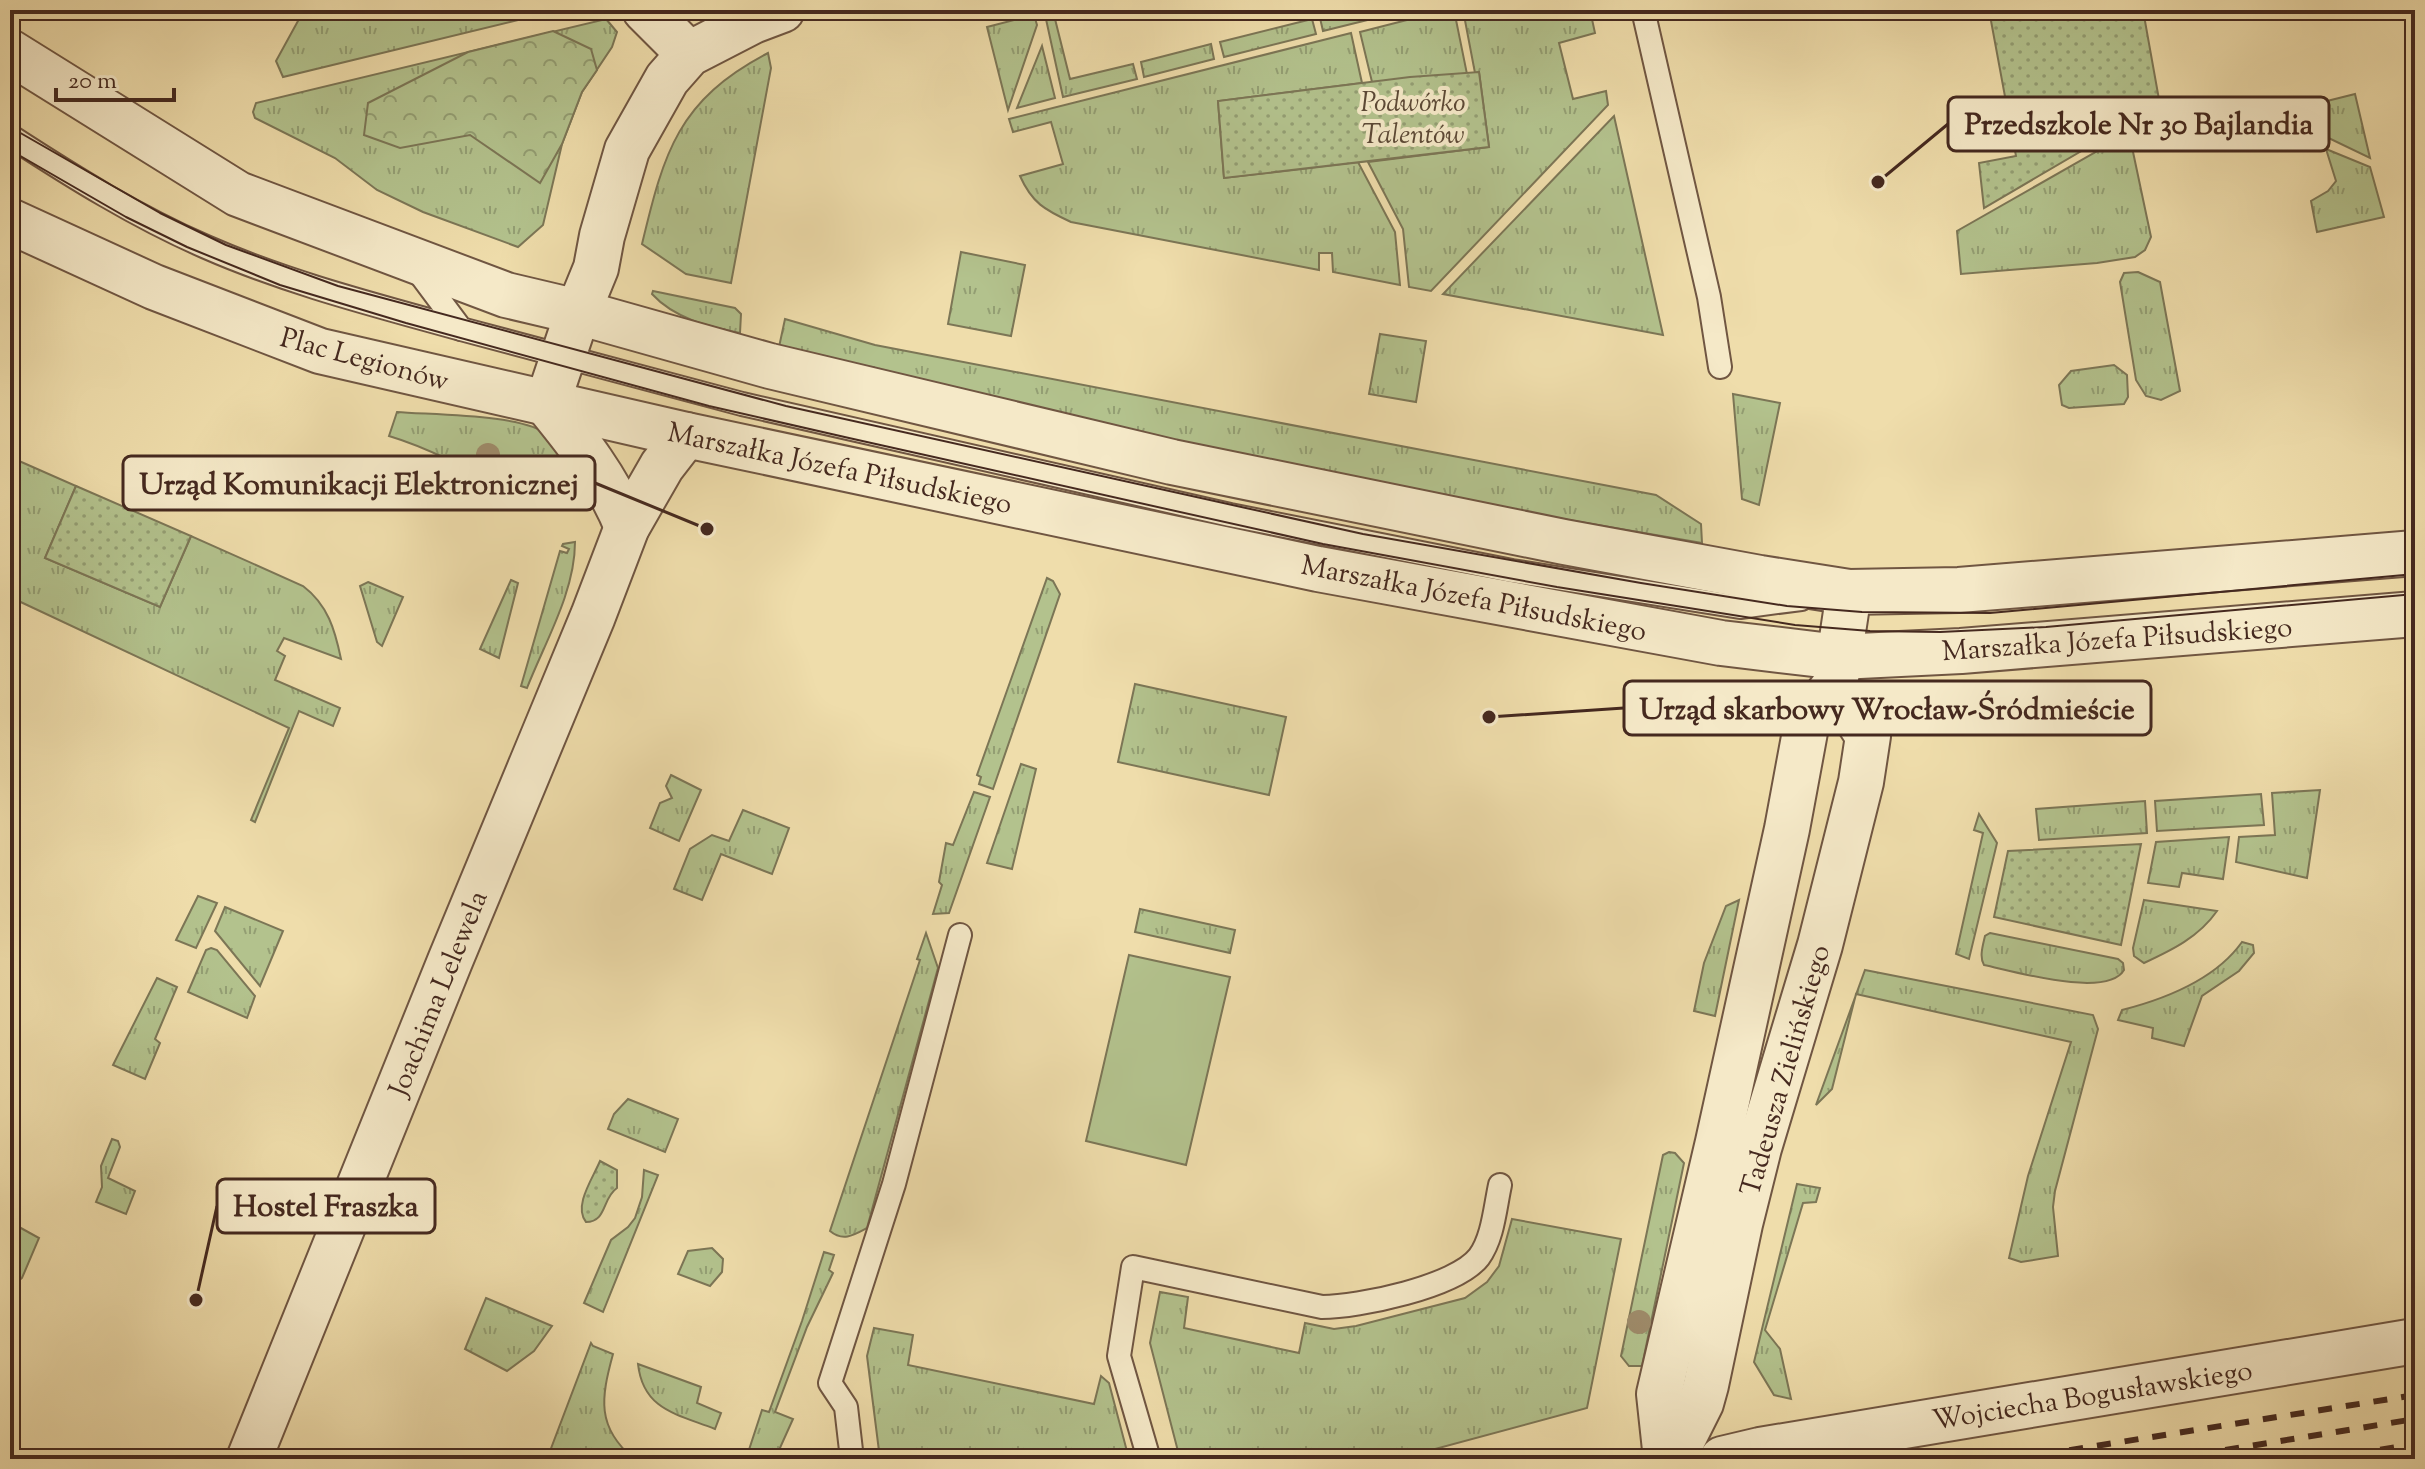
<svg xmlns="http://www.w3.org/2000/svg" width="2425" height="1469" font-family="'Sorts Mill Goudy',serif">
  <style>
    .grass { fill: url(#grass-tufts); stroke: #7c7656; stroke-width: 2 }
    .forest { fill: url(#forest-crowns); stroke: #7c7656; stroke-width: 2 }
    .park { fill: url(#park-dots); stroke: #7c7656; stroke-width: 2 }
    .pitch { fill: #b3c28d; stroke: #7c7656; stroke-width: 2 }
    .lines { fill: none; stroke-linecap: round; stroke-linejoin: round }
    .service-casing { stroke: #705642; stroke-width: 26 }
    .minor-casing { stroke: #705642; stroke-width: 48 }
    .tertiary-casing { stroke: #705642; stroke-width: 48 }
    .service { stroke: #f5e9c8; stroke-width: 22 }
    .minor { stroke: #f5e9c8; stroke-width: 44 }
    .tertiary { stroke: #f5e9c8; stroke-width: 44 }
    .tram { stroke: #45291f; stroke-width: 2 }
    .rail { stroke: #45291f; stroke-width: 6; stroke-dasharray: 14 14; stroke-linecap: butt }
    .tree { fill: #9e8b6a }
    .labels { text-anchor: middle; stroke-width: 8; stroke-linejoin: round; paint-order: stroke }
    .park-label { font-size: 28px; font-style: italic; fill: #5b4835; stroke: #f5e9c8 }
    .street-label { font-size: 28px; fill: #45291f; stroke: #f5e9c8 }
    .leader { fill: none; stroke: #45291f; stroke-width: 3 }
    .callout-dot { fill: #45291f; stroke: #f5e9c8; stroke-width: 3 }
    .callout { fill: #f5e9c8; stroke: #45291f; stroke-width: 3 }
    .callout-label { font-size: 30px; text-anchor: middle; font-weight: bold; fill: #45291f }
  </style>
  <defs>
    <pattern id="grass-tufts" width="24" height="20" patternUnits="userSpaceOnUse" patternTransform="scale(2)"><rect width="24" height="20" fill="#b3c28d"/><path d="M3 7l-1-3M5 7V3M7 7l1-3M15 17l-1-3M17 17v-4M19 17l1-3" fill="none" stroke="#939e73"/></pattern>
    <pattern id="forest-crowns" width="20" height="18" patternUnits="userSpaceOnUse" patternTransform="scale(2)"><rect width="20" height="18" fill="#b3c28d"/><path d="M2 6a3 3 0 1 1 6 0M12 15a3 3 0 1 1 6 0" fill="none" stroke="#939e73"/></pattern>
    <pattern id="park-dots" width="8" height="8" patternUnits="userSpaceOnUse" patternTransform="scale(2)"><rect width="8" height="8" fill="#b3c28d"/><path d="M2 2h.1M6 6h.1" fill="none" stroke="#939e73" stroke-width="1.8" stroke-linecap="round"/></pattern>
  </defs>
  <rect width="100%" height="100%" fill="#efddab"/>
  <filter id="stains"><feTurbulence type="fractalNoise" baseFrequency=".0025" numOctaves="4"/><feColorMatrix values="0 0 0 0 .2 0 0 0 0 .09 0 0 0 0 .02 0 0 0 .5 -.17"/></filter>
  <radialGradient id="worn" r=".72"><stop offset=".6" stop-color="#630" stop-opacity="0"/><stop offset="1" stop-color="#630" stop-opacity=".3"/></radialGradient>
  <g class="grass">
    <path d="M304 10H547L551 12 283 77 276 61Z"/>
    <path d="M1044 10H1055L1053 11 1070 79 1133 64 1137 79 1063 97Z"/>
    <path d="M1350 10H1408L1323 31 1320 18Z"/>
    <path d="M1446 10H1454L1467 74 1372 82 1360 32Z"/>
    <path d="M1463 10H1590L1595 33 1559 43 1573 99 1606 91 1608 105 1431 291 1409 287 1403 229 1368 162 1489 147 1479 72 1475 73Z"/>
    <path d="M1034 15 1037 25 1008 110 987 27Z"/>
    <path d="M606 19 617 32 612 47 582 92 562 144 543 225 518 247 423 212 377 190 335 158 255 118 253 112 256 103Z"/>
    <path d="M1312 19 1316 34 1224 57 1220 42Z"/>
    <path d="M1351 33 1362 83 1218 101 1224 178 1358 162 1395 232 1400 285 1333 272 1332 253H1319V270L1071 222C1045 210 1032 203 1020 176L1063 164 1051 122 1013 132 1009 119Z"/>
    <path d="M1211 44 1214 59 1144 77 1141 62Z"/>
    <path d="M1042 46 1055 98 1017 108Z"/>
    <path d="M768 53 771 68 731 283 686 274 642 244C664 152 678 100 768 53Z"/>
    <path d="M2355 94 2370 158 2314 131 2307 106Z"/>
    <path d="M1614 116 1663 335 1443 294Z"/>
    <path d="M2129 133 2151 237 2145 250 2135 257 2097 263 1961 274 1957 231Z"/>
    <path d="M2326 149 2370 167 2384 217 2317 232 2311 201 2328 191 2336 181Z"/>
    <path d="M961 252 1025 265 1011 336 948 324Z"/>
    <path d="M2138 272 2160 282 2180 391 2161 400 2146 396 2136 380 2120 282 2124 273Z"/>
    <path d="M653 291 735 308 741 314 740 333C708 326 675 319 652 294Z"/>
    <path d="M785 319 875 345 1656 495 1701 524 1702 543 1482 505 1179 441 779 347Z"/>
    <path d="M1380 334 1426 341 1416 402 1369 394Z"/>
    <path d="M2114 365 2127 375 2128 397 2124 404 2069 408 2062 405 2059 385 2071 371Z"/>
    <path d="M1733 394 1780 403 1759 505 1742 499Z"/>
    <path d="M397 412C432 415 524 414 548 435 561 447 571 465 582 479 549 484 514 487 482 476 470 472 459 465 447 459 428 450 409 442 389 436Z"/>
    <path d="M10 457 76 486 45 558 160 607 191 536 303 586C328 605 335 630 341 659L284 638 277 651 285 656 275 680 340 708 333 726 299 711 255 822 251 820 289 728 10 597Z"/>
    <path d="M575 542C575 592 545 642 527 688L521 686 560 551 567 553 569 549 562 546 563 544Z"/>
    <path d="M1047 578 1053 581 1060 594 993 789 979 784 981 777 977 775Z"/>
    <path d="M511 580 518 583 499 658 480 649Z"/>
    <path d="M368 582 403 597 382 646 377 642 360 586Z"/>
    <path d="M1135 684 1286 717 1269 795 1118 762Z"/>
    <path d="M1021 764 1036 769 1012 869 987 863Z"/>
    <path d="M671 775 701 790 679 841 650 828 660 803 672 798 666 786Z"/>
    <path d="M2320 790 2307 878 2236 862 2239 837 2275 835 2272 793Z"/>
    <path d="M974 792 990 797 949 913 933 914 942 885 939 882 946 843 953 845Z"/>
    <path d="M2261 794 2264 825 2157 831 2155 801Z"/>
    <path d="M2145 801 2147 833 2039 840 2036 809Z"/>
    <path d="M743 810 789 828 772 874 721 854 702 900 674 889 690 849 712 835 729 841Z"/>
    <path d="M1979 814 1997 843 1969 959 1956 954 1983 833 1974 830Z"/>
    <path d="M2229 837 2223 879 2182 873 2179 887 2148 883 2156 842Z"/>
    <path d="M198 896 217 903 196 948 176 940Z"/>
    <path d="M1739 900 1715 1016 1694 1011 1704 963 1726 906Z"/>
    <path d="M2144 900 2217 911C2199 937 2172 950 2144 963L2134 956 2133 948Z"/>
    <path d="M225 907 283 931 260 986 215 931Z"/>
    <path d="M1140 909 1235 930 1230 953 1135 932Z"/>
    <path d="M926 933 938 968 867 1228C854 1235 843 1242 830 1231L920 960 917 959Z"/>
    <path d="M1990 933 2118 959 2123 963 2124 970C2107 999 2013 971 1984 965 1979 957 1983 945 1985 936Z"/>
    <path d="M2242 942 2253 945 2254 953 2239 971 2202 996 2184 1046 2152 1038 2153 1028 2118 1020 2122 1010C2165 999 2215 980 2242 942Z"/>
    <path d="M211 948 217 950 255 996 247 1018 188 992 206 950Z"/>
    <path d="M1865 970 2093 1015 2098 1029 2055 1191 2053 1207 2058 1256 2021 1262 2009 1258 2028 1176 2071 1042 1856 994 1832 1089 1816 1105Z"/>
    <path d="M157 978 177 987 155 1039 160 1043 145 1079 113 1065Z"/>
    <path d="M628 1099 678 1119 665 1152 608 1129 614 1114Z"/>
    <path d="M112 1139 118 1141 120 1147 108 1178 135 1191 126 1214 96 1202 102 1187 101 1166Z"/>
    <path d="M1669 1152 1675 1153 1684 1163 1642 1366H1629L1621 1356 1663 1155Z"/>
    <path d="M644 1170 658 1175 603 1312 584 1303 611 1240 628 1227 635 1218 642 1197Z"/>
    <path d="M1797 1184 1820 1188 1816 1202 1803 1203 1765 1330 1780 1349 1791 1399 1774 1395 1754 1362Z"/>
    <path d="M1512 1219 1621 1239 1587 1408 1398 1459H1180L1150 1343 1160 1292 1188 1297 1184 1328 1299 1353 1305 1323 1334 1329 1356 1326 1465 1298 1487 1282 1499 1266Z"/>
    <path d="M10 1222 39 1238 22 1278 10 1288V1243L15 1233 10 1231Z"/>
    <path d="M712 1248 723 1259 722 1272 710 1286 678 1274 688 1251Z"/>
    <path d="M824 1252 834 1255 829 1270 833 1273 807 1327 775 1412 793 1419 775 1459H746L762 1410 769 1412 802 1321Z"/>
    <path d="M486 1298 552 1326 534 1351 507 1371 465 1349Z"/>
    <path d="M874 1328 913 1335 908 1365 1094 1404 1101 1376 1109 1383 1129 1459H880L867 1356Z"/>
    <path d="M591 1343 593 1346 613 1354C601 1398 596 1427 634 1459H547Z"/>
    <path d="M638 1364 701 1387 697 1403 721 1413 715 1429C677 1414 643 1410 638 1364Z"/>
  </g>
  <path class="forest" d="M553 31 591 49 597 70 582 92 562 144 540 183 470 135 400 148 364 135 368 103 468 52Z"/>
  <g class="park">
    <path d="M1989 10H2143L2160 105 1984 208 1979 163 2016 156Z"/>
    <path d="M1479 72 1489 147 1224 178 1218 101 1410 77Z"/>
    <path d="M76 486 191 536 160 607 45 558Z"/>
    <path d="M2141 844 2121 945 1994 917 2008 851Z"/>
    <path d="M600 1161 617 1170V1188C602 1198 607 1222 586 1222 573 1206 593 1178 600 1161Z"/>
  </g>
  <path class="pitch" d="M1129 955 1230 977 1186 1165 1086 1141Z"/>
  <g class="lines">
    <defs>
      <g id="service">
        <path d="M1643 10 1709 297 1720 367"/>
        <path d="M10 136C73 177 137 217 206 247 288 283 375 305 461 329"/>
        <path d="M414 266 461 329 742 404 1230 515 1512 571 1740 607 1801 599"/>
        <path d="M852 1459 846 1407 830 1383 894 1184 960 935"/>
        <path d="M1149 1459 1119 1356 1133 1267 1322 1307C1358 1307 1456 1287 1479 1257 1493 1238 1495 1208 1500 1185"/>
      </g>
      <g id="minor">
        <path d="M645 10 689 54"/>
        <path d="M627 527C609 481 578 442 547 404L578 312 596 268 602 236 627 150 667 79 689 54 753 21 782 10"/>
        <path d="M249 1459 450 961 593 616 627 527 662 466 686 435"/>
        <path d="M1722 1459 1760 1450 2415 1341"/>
      </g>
      <g id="tertiary">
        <path d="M10 52 238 194 506 295 578 312 770 366 1172 462 1564 542 1760 578 1849 592 1959 590 2415 553"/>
        <path d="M10 221 154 287 320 351 686 435 1318 569 1721 643 1839 657 1961 651 2415 614"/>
        <path d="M1666 1459 1659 1394 1718 1142 1787 829 1807 721 1835 685 1849 592"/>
        <path d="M1673 1459 1701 1403 1706 1385 1740 1224 1759 1148 1820 945 1861 782 1868 736 1835 685"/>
      </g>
    </defs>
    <use href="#service" class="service-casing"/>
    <use href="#minor" class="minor-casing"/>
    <use href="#tertiary" class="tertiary-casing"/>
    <use href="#service" class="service"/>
    <use href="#minor" class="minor"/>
    <use href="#tertiary" class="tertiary"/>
    <g class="tram">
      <path d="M10 127 160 213 226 245 338 286 786 406 1363 534 1641 583 1787 606 1862 612 1990 613 2415 574"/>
      <path d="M10 150 126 217 187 247 280 285 406 323 709 406 849 438 1323 544 1557 587 1795 625 1870 631 1940 632 2046 627 2415 594"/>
    </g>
    <g class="rail">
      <path d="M2014 1459 2415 1395"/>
      <path d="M2170 1459 2415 1419"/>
      <path d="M2325 1459 2415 1444"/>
    </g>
  </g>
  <g class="tree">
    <circle cx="488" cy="455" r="12"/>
    <circle cx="1639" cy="1322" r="12"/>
  </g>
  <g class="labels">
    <g class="park-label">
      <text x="1413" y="111">Podwórko<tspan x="1413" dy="32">Talentów</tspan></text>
    </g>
    <g class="street-label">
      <text transform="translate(365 358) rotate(15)" y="10">Plac Legionów</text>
      <text transform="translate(840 467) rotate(12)" y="10">Marszałka Józefa Piłsudskiego</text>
      <text transform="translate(1474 597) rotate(11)" y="10">Marszałka Józefa Piłsudskiego</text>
      <text transform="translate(2117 638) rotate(-4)" y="10">Marszałka Józefa Piłsudskiego</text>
      <text transform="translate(437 993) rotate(-68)" y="10">Joachima Lelewela</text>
      <text transform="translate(1784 1070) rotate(-74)" y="10">Tadeusza Zielińskiego</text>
      <text transform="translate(2092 1394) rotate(-9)" y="10">Wojciecha Bogusławskiego</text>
    </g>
  </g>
  <path class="leader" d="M1878 182L1948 124M707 529L595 483M1489 717L1624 708M196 1300L217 1206"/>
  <g class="callout-dot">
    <circle cx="1878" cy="182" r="8"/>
    <circle cx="707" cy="529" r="8"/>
    <circle cx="1489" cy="717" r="8"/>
    <circle cx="196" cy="1300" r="8"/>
  </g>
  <g class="callout">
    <rect x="1948" y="97" width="381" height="54" rx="8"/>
    <rect x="123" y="456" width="472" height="54" rx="8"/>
    <rect x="1624" y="681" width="527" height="54" rx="8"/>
    <rect x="217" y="1179" width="218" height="54" rx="8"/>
  </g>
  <g class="callout-label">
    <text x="2139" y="134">Przedszkole Nr 30 Bajlandia</text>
    <text x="359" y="494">Urząd Komunikacji Elektronicznej</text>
    <text x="1887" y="719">Urząd skarbowy Wrocław-Śródmieście</text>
    <text x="326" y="1216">Hostel Fraszka</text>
  </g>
  <rect width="2425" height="1469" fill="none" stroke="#efddab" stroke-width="40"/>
  <rect x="12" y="12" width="2401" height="1445" fill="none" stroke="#45291f" stroke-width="4"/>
  <rect x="20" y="20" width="2385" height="1429" fill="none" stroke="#45291f" stroke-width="2"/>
  <path d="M56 88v12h118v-12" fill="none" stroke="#45291f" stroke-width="4"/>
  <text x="68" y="88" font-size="24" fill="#45291f" stroke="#f5e9c8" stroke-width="6" paint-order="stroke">20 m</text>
  <rect width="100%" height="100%" filter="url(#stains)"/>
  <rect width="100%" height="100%" fill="url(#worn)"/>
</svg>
